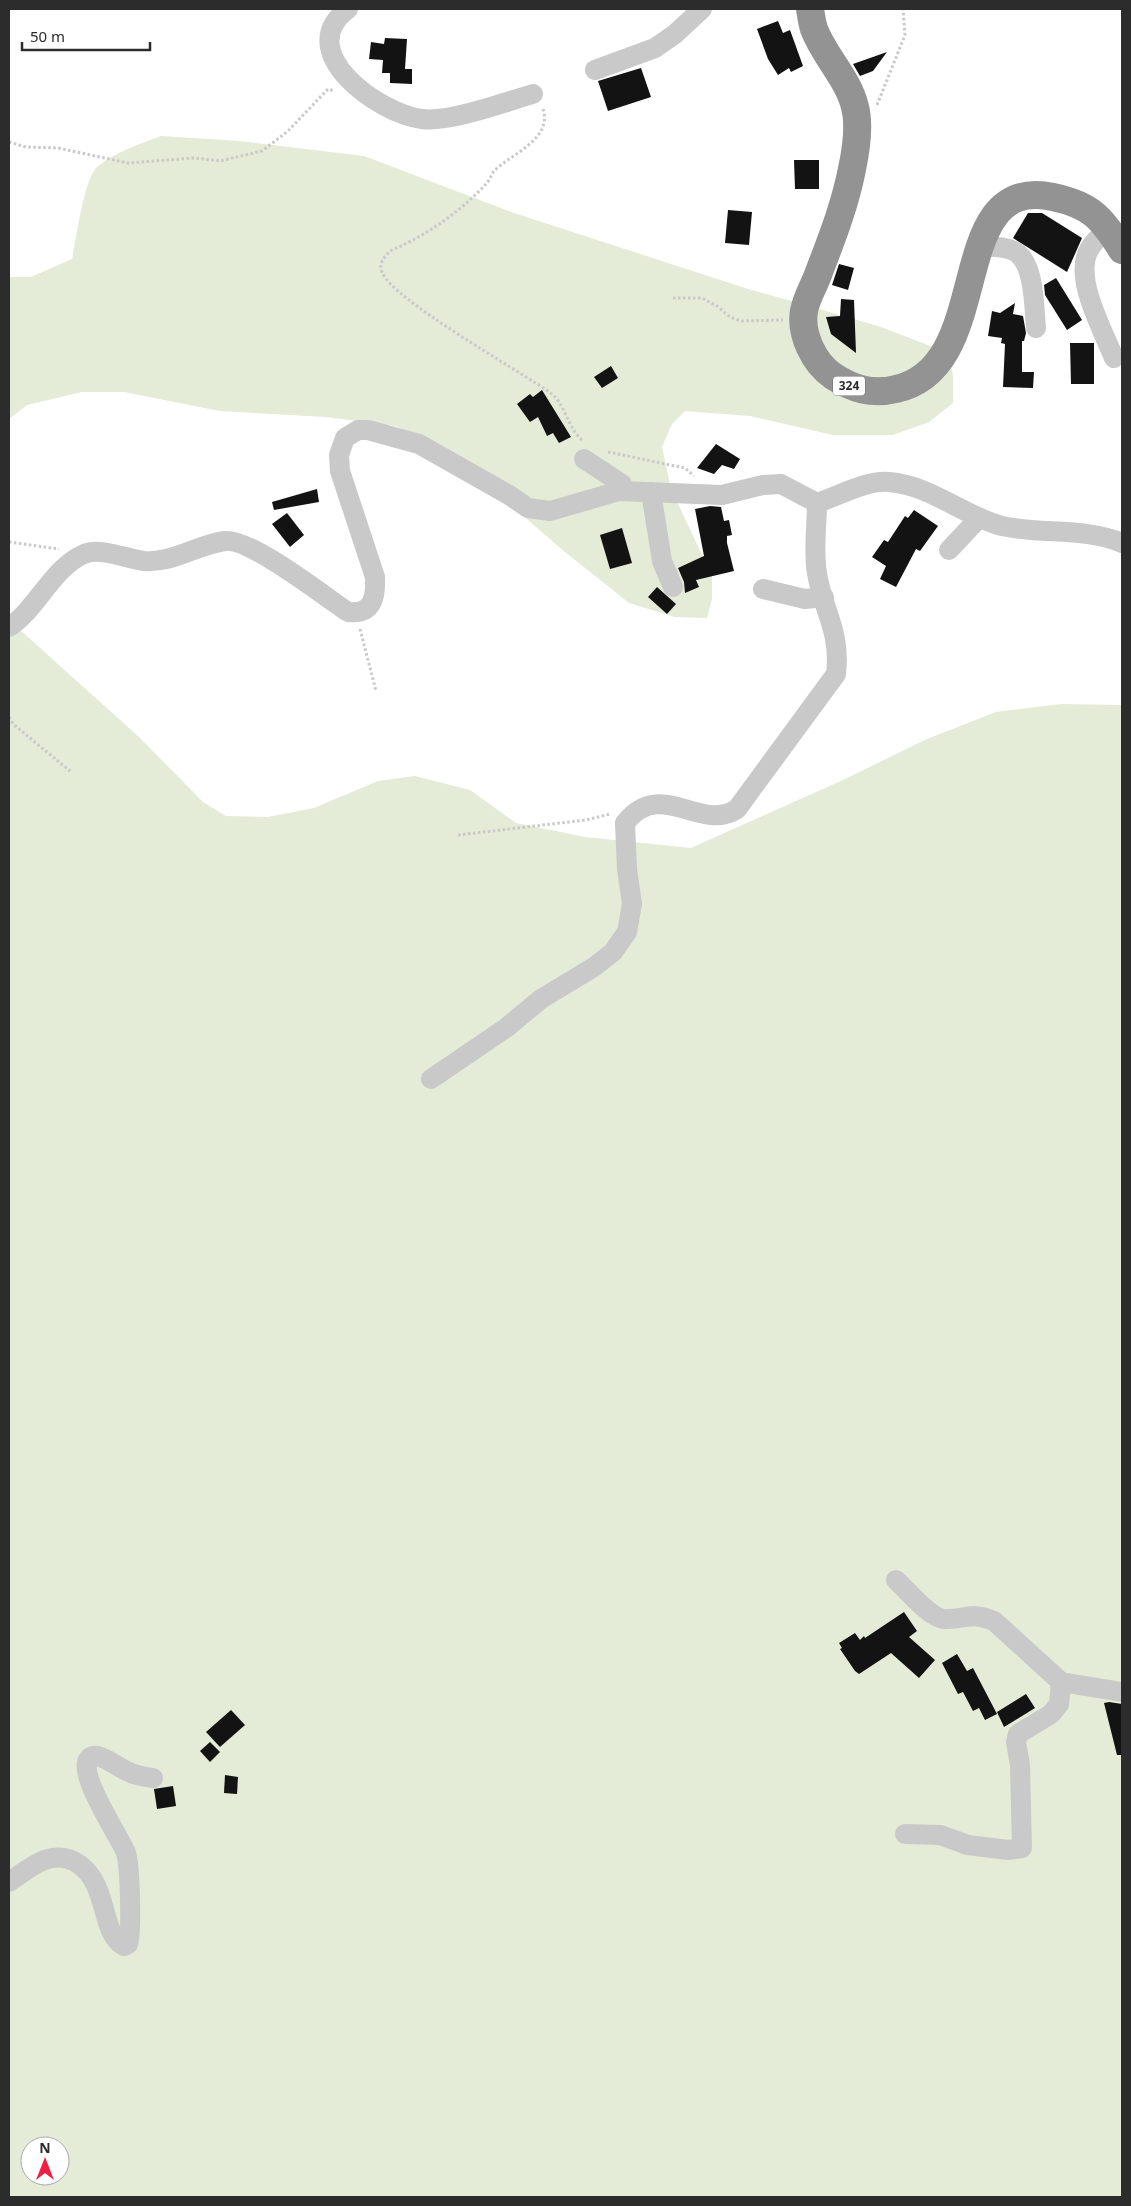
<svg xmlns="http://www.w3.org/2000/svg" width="1131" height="2206" font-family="'Noto Sans',sans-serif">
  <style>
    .green { fill: #e4ebd7; fill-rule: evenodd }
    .building { fill: #131313 }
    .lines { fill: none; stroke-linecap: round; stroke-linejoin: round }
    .path { stroke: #c9c9c9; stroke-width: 3; stroke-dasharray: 2.5 2.5; stroke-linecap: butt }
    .minor { stroke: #c9c9c9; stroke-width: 20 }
    .highway { stroke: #939393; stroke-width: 28 }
    .labels { text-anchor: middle; stroke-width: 5; stroke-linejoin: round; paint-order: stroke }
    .shield { fill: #fff; stroke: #6b6b6b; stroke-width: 1 }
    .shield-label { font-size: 12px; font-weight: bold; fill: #2c2c2c }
  </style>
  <rect width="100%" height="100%" fill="#fff"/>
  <g class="green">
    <path d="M161 136 239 141 364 156 511 212 745 288 878 326 949 353 953 376V403L929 422 893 435H833L750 416 685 411 672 424 662 447 671 489 712 576V599L707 618 675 617 629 603 565 552 441 445 395 426 326 417 220 411 124 392H82L27 405 9 419V277H31L72 259C76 240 84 177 98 166 116 152 140 144 161 136Z"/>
    <path d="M9 620 139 737 203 802 226 816 268 817 314 808 378 781 415 776 470 790 516 823 585 837 691 848 843 780 927 739 996 712 1061 704 1122 705V2197H9ZM30 2146H60V2176H30Z"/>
  </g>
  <g class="building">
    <path d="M778 21 783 33 790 30 803 66 791 72 789 68 778 75 768 59 757 29Z"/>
    <path d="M385 38 407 39 405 69H412V84L390 83V73H382L383 60 369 59 371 42 384 44Z"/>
    <path d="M887 52 873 71 860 76 853 64Z"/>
    <path d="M641 68 651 97 608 111 598 81Z"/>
    <path d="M794 160H819V189H795Z"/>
    <path d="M728 210 752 212 749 245 725 243Z"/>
    <path d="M1028 213H1042L1082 238 1067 272 1013 238Z"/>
    <path d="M839 264 854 268 848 290 832 285Z"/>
    <path d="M1056 278 1082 320 1067 330 1045 295 1044 285Z"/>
    <path d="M841 299 854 300 856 353 831 334 826 317 840 316Z"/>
    <path d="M1015 303 1013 314 1023 316 1026 333 1024 341H1022V372H1034L1033 388 1003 387 1005 344 1001 343 1002 338 988 336 992 311 1000 313Z"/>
    <path d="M1070 343H1094V384H1071Z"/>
    <path d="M611 366 618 378 602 388 594 377Z"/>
    <path d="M542 390 571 437 559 443 553 433 547 436 538 417 530 422 517 404 530 394 533 397Z"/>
    <path d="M716 444 740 459 734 469 722 465 714 474 697 468Z"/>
    <path d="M317 489 319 502 274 510 272 502Z"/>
    <path d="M710 506 721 507 724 521 729 520 732 535 727 536V543L734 571 696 580 699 587 685 593 684 582 678 568 704 556 695 509Z"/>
    <path d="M914 510 938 526 920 551 916 549 896 587 880 579 886 566 872 557 884 540 888 542 905 516 908 518Z"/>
    <path d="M287 513 304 535 290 547 272 524Z"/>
    <path d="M622 528 632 563 610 569 600 535Z"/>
    <path d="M657 587 676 604 667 614 648 597Z"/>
    <path d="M904 1612 917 1631 909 1637 935 1660 919 1678 891 1653 859 1674 855 1671 840 1649 842 1648 839 1643 855 1633 860 1640 864 1636 865 1638Z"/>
    <path d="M957 1654 967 1671 973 1668 997 1714 985 1720 979 1708 973 1711 963 1692 958 1694 942 1663Z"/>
    <path d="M1026 1694 1035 1708 1004 1727 997 1712Z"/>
    <path d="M1109 1702 1122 1704V1755H1117L1104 1703Z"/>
    <path d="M231 1710 245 1725 220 1747 206 1732Z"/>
    <path d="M210 1742 220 1752 210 1762 200 1751Z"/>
    <path d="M225 1775 238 1777 237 1794 224 1793Z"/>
    <path d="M173 1786 176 1806 157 1809 154 1789Z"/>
  </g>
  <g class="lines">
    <g class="path">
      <path d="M877 105 905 35 903 9"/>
      <path d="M543 109C553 139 511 154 494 171 491 175 490 180 486 184 460 212 427 235 392 250 385 255 378 263 382 272 391 299 522 372 552 394 565 404 569 432 584 441"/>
      <path d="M9 142 26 147 58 148 128 163 194 158 220 161 262 151 288 131 328 89 334 91"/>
      <path d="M673 298H702L717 306 730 317 741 321 783 320"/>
      <path d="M608 452 685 468 694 476"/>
      <path d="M9 542 59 549"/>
      <path d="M360 629 376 691"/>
      <path d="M9 717 13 724 70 771"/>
      <path d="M458 835 586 820 610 814"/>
    </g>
    <g class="minor">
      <path d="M348 9C291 51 379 114 422 119 449 123 505 102 533 94"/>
      <path d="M595 70 655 48 675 34 702 9"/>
      <path d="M1108 228C1103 234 1094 241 1090 248 1072 276 1103 330 1114 358"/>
      <path d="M979 246C991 247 1004 246 1014 251 1035 262 1034 307 1036 328"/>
      <path d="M584 459 622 484 624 491"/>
      <path d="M651 492 662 561 673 587"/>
      <path d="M949 550 979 518"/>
      <path d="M763 589 805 599 824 597"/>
      <path d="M9 627C38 608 51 569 84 554 101 547 127 559 144 561 174 563 196 545 225 541 250 538 324 596 348 612 373 615 376 597 375 577L340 471 339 455 345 438 358 430H368L419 444 509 495 528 508 550 511 619 491 722 495 763 485 781 484 817 503C839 496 866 480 889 482 930 485 964 516 1002 526 1041 535 1085 527 1122 543"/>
      <path d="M431 1079 506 1028 541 999 594 967 613 952 627 932 632 904 627 869 625 823C661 777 700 833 737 809L836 674C841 630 823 612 817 573 813 551 817 525 817 503"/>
      <path d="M896 1580C906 1589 930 1618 944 1619 966 1620 968 1611 994 1621L1061 1682 1122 1692"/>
      <path d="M905 1834 940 1835 968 1845 1008 1850 1022 1848 1020 1765 1016 1742 1018 1734 1051 1714 1059 1704 1061 1682"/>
      <path d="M9 1882C31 1867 54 1846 80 1865 109 1886 100 1933 124 1946L128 1944C132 1932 130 1866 126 1853 122 1840 67 1760 94 1756 101 1754 122 1770 131 1773 138 1776 146 1777 153 1778"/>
    </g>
    <path class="highway" d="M810 9C811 15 812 23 814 29 824 56 848 78 855 107 860 126 856 150 852 169 845 205 832 238 819 272 815 284 806 298 804 311 800 334 814 363 833 376 853 389 872 395 896 389 998 367 942 174 1053 197 1091 205 1102 218 1122 250"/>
  </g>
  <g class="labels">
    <rect class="shield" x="833" y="376.5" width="32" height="19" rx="4"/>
    <g class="shield-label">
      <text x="849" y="390">324</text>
    </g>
  </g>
  <rect width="1131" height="2206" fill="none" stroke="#2c2c2c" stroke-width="20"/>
  <g transform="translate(45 2161)"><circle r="24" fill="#ffffff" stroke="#ababab"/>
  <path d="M0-4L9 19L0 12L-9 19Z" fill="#f41d41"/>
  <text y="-8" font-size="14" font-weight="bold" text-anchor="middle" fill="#2c2c2c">N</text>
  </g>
  <path d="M22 42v8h128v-8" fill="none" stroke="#2c2c2c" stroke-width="2.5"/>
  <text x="30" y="42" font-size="15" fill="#2c2c2c" stroke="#ffffff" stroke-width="4" paint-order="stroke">50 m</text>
</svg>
